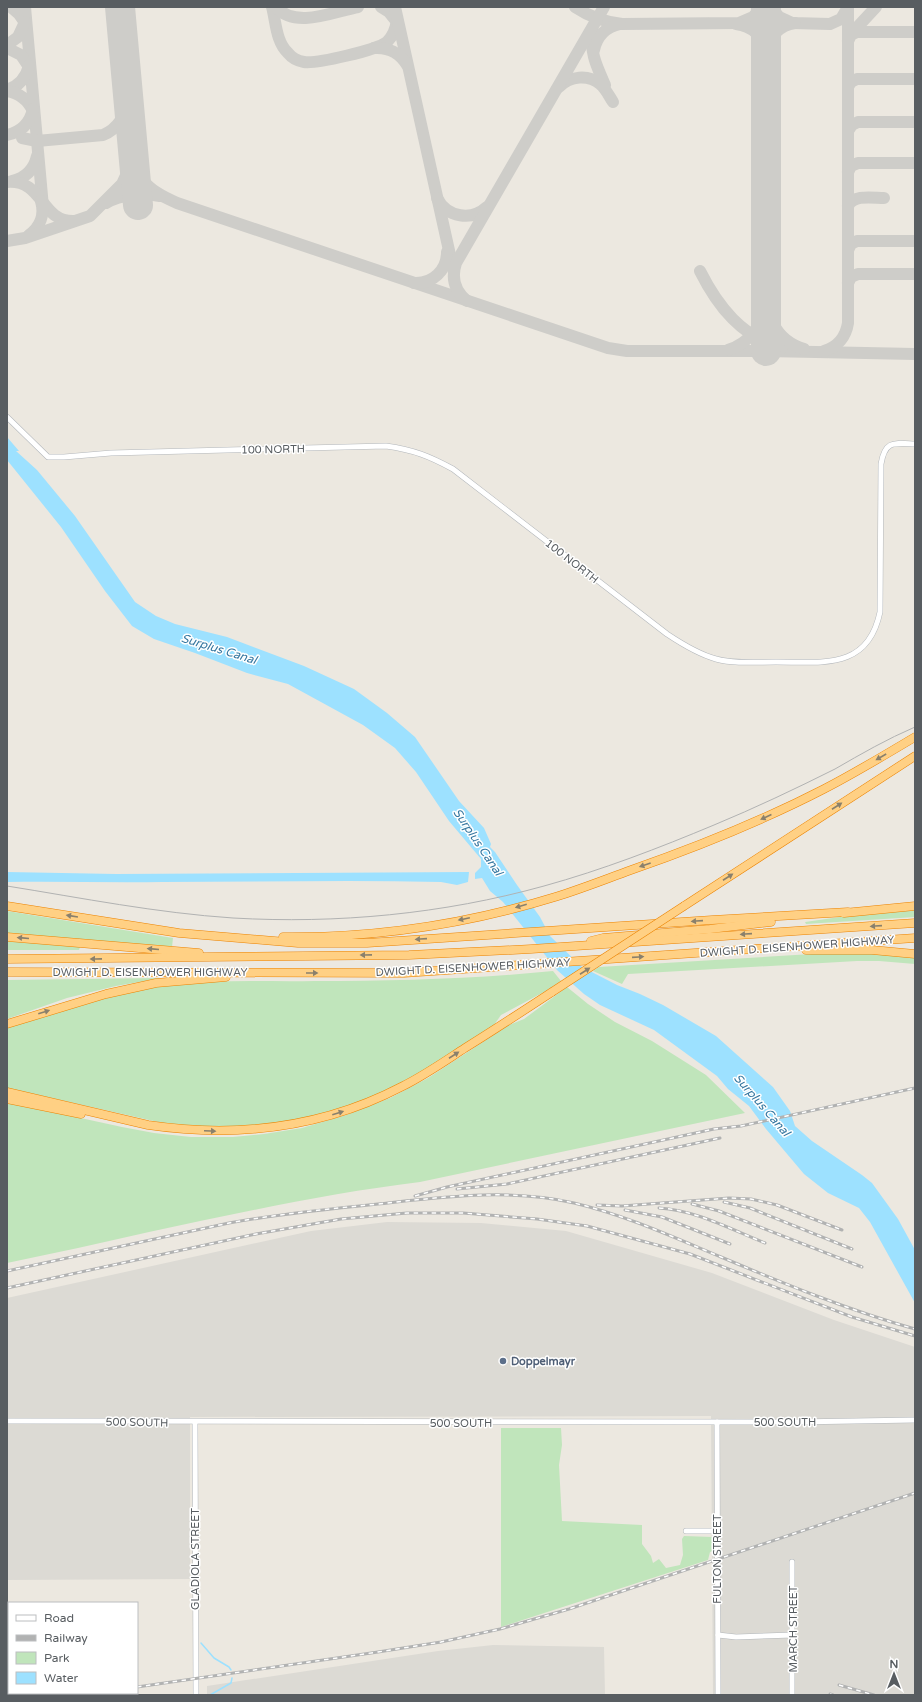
<svg xmlns="http://www.w3.org/2000/svg" width="922" height="1702" font-family="'Varela Round',sans-serif">
  <style>
    .industrial { fill: #dcdad4 }
    .green { fill: #c0e5bb }
    .water { fill: #9de1ff }
    .lines { fill: none; stroke-linecap: round; stroke-linejoin: round }
    .stream { stroke: #9de1ff; stroke-width: 1.5 }
    .taxiway { stroke: #cecdc9; stroke-width: 12 }
    .runway { stroke: #cecdc9; stroke-width: 30 }
    .minor-casing { stroke: #b3b7bb; stroke-width: 6 }
    .highway-casing { stroke: #ec8300; stroke-width: 9 }
    .minor { stroke: #fff; stroke-width: 5 }
    .highway { stroke: #ffd084; stroke-width: 8 }
    .tram { stroke: #b1b2b2; stroke-width: 1 }
    .rail-casing { stroke: #b1b2b2; stroke-width: 3 }
    .rail { stroke: #fff; stroke-width: 1.5; stroke-dasharray: 4.5; stroke-linecap: butt }
    .highway-bridge-casing { stroke: #ec8300; stroke-width: 9; stroke-linecap: butt }
    .highway-bridge { stroke: #ffd084; stroke-width: 8 }
    .oneway { fill: #8a806c }
    .service-dot { fill: #5c6f8a; stroke: #fff; stroke-width: 1.5 }
    .labels { text-anchor: middle; stroke-width: 3; stroke-linejoin: round; paint-order: stroke }
    .street-label { font-size: 11px; fill: #585d61; stroke: #fff }
    .service-label { font-size: 11px; font-weight: bold; fill: #4e5e75; stroke: #fff; text-anchor: start }
    .water-label { font-size: 12px; font-style: italic; fill: #3577a0; stroke: #fff }
  </style>
  <rect width="100%" height="100%" fill="#ece8e0"/>
  <g class="industrial">
    <path d="M387 1222 481 1223 566 1231 712 1273 834 1320 915 1347V1695H713L711 1416 190 1417V1579L7 1580V1298L311 1231Z"/>
    <path d="M493 1645 604 1647 605 1695H207V1686L438 1651Z"/>
  </g>
  <g class="green">
    <path d="M915 910V917L806 924 805 922 854 915Z"/>
    <path d="M7 911 173 938 172 947 7 935Z"/>
    <path d="M7 940 80 947 79 950H7Z"/>
    <path d="M845 952 867 953 915 957V964L879 961H857L628 974 622 984 593 971 599 967Z"/>
    <path d="M553 971 561 981 544 992 501 1015 494 1025 423 1071 383 1092 344 1108 289 1122 232 1128 167 1124 7 1088V1028C60 1008 114 992 170 985 218 979 267 982 315 981 395 981 474 979 553 971Z"/>
    <path d="M162 978 116 986 67 998 7 1019V980Z"/>
    <path d="M567 987 588 1004 615 1022 652 1041 706 1075 745 1113 420 1182C329 1193 239 1213 149 1232 102 1243 54 1253 7 1263V1102L122 1127 154 1133 191 1137H233L264 1134 302 1128 346 1115 390 1098 428 1078 509 1025 524 1019Z"/>
    <path d="M501 1428H561L562 1445 559 1465 562 1521 642 1525V1544L651 1556 653 1563 659 1559 666 1568 680 1565 683 1555 682 1539 684 1536 713 1537 715 1550 710 1552 708 1560 501 1627Z"/>
  </g>
  <g class="water">
    <path d="M7 437 19 451H16L37 470 75 516 135 602 156 616 175 624 227 637 304 666 354 689 387 713 415 737 459 801 484 828 491 844 490 847 495 852 517 885 540 917 550 936 582 967 617 985 640 994 663 1005 716 1036 773 1087 790 1111 795 1126 812 1141 862 1175 872 1183 898 1219 915 1250V1303L870 1222 859 1208 828 1193 804 1174 766 1129 749 1106 728 1089 717 1076 654 1030 600 1005 584 994 557 970 503 902 490 891 482 878 475 879V873L481 867V859L449 821 416 772 395 748 363 725 288 684 247 673 195 653 154 639 132 626 105 591 61 527 7 460Z"/>
    <path d="M7 872 116 874 469 872 468 882 457 885 441 882C348 880 255 882 162 882 110 883 59 881 7 882Z"/>
  </g>
  <g class="lines">
    <g class="stream">
      <path d="M201 1643 214 1658 229 1667 231 1670"/>
      <path d="M210 1695 231 1683 232 1678"/>
    </g>
    <g class="taxiway">
      <path d="M11 7 19 14 26 24"/>
      <path d="M25 7 43 207"/>
      <path d="M272 7C276 22 276 42 288 53 292 58 298 61 304 62 316 64 377 50 387 42 393 36 396 28 397 20"/>
      <path d="M276 7C295 29 333 12 358 7"/>
      <path d="M381 7 389 12 397 22"/>
      <path d="M395 7 454 273"/>
      <path d="M575 7C590 17 604 22 622 24L739 23 753 17 762 7"/>
      <path d="M771 7 779 17 792 23 830 24 841 19 848 7"/>
      <path d="M736 24C753 26 763 37 766 53"/>
      <path d="M593 31C589 51 597 67 605 85"/>
      <path d="M850 35 876 7"/>
      <path d="M848 41 851 35 857 32H915"/>
      <path d="M7 45 18 37 25 22"/>
      <path d="M7 48 21 55 29 67"/>
      <path d="M374 48C388 47 400 53 407 65"/>
      <path d="M594 50C597 36 606 27 620 24"/>
      <path d="M766 53C769 37 779 25 795 23"/>
      <path d="M559 87C570 76 588 74 600 84 606 89 609 96 613 102"/>
      <path d="M848 87 851 82 857 79H915"/>
      <path d="M7 90C19 86 26 78 29 66"/>
      <path d="M7 91C19 93 28 100 33 111"/>
      <path d="M848 131 852 125 858 122H915"/>
      <path d="M7 135C21 132 30 123 33 109"/>
      <path d="M22 138 37 141 103 135C120 128 126 114 128 98"/>
      <path d="M132 142C139 179 140 187 177 203L608 348 627 351H766L915 354"/>
      <path d="M848 172 851 166 858 163H915"/>
      <path d="M12 181C25 178 34 170 37 156"/>
      <path d="M7 182C44 179 40 222 74 221"/>
      <path d="M437 198C447 218 472 221 487 207"/>
      <path d="M106 203C121 194 143 193 160 196"/>
      <path d="M848 206C854 194 873 198 884 198"/>
      <path d="M29 235C40 227 45 215 41 201"/>
      <path d="M7 241 25 238 90 216 122 184 129 169 132 155"/>
      <path d="M848 250 851 244 857 241H915"/>
      <path d="M700 271C718 307 742 337 782 348"/>
      <path d="M414 283C433 284 447 270 447 252"/>
      <path d="M848 283 851 277 858 274H915"/>
      <path d="M766 287C768 316 773 339 804 349"/>
      <path d="M467 301C455 291 451 278 456 263L604 7"/>
      <path d="M728 350C749 343 764 325 765 303"/>
      <path d="M824 351C838 347 846 336 848 323V7"/>
    </g>
    <g class="runway">
      <path d="M120 7 138 205"/>
      <path d="M766 7V351"/>
    </g>
    <defs>
      <g id="minor">
        <path d="M7 417 48 457H64L111 453 386 446C414 450 429 456 453 469L667 634C682 644 698 654 716 659 735 664 756 662 776 662 823 662 868 670 880 612L881 464C885 440 894 443 915 444"/>
        <path d="M7 1421 795 1422 915 1420"/>
        <path d="M717 1422 718 1695"/>
        <path d="M195 1423 196 1695"/>
        <path d="M686 1531H717"/>
        <path d="M718 1635 736 1637 793 1635"/>
        <path d="M792 1695V1562"/>
      </g>
      <g id="highway">
        <path d="M7 906 179 933 298 943H367L712 920 848 912"/>
        <path d="M684 906 915 756"/>
        <path d="M844 913 915 906"/>
        <path d="M7 937 199 953"/>
        <path d="M283 937C374 938 467 924 555 897 581 889 606 879 631 870 697 847 762 821 824 789 855 773 885 755 915 737"/>
        <path d="M591 941 603 938 710 929 771 922"/>
        <path d="M806 950H872L915 954"/>
        <path d="M7 959 409 955 531 949 915 923"/>
        <path d="M7 972 404 973 915 938"/>
        <path d="M7 1024 106 994 156 983 226 977"/>
        <path d="M7 1092 148 1125C236 1138 323 1128 403 1086 425 1075 445 1061 465 1048 494 1030 523 1011 552 992"/>
        <path d="M7 1099 81 1114"/>
      </g>
    </defs>
    <use href="#minor" class="minor-casing"/>
    <use href="#highway" class="highway-casing"/>
    <use href="#minor" class="minor"/>
    <use href="#highway" class="highway"/>
    <path class="tram" d="M7 886C82 898 157 913 233 918 337 924 443 914 544 886 602 870 659 848 714 825 755 808 795 789 835 769 861 754 887 739 915 727"/>
    <defs>
      <g id="rail">
        <path d="M457 1189 507 1184 720 1138"/>
        <path d="M415 1196 447 1187 714 1129 741 1126 915 1088"/>
        <path d="M724 1202 750 1208 852 1249"/>
        <path d="M692 1204 719 1211 862 1267"/>
        <path d="M597 1205 622 1206 729 1198 751 1199 777 1205 842 1230"/>
        <path d="M659 1208C696 1210 732 1230 765 1243"/>
        <path d="M625 1210 662 1217 730 1244"/>
        <path d="M7 1271 229 1223C279 1214 328 1209 378 1204 443 1197 509 1188 574 1203 625 1215 673 1237 721 1257 785 1284 848 1310 915 1329"/>
        <path d="M7 1288 256 1234 341 1219 407 1213H463L537 1219 587 1226 690 1254 852 1317 915 1336"/>
        <path d="M839 1685 874 1695"/>
        <path d="M137 1687 378 1652 441 1642 500 1629 569 1609 915 1493"/>
        <path d="M830 1694 833 1695"/>
        <path d="M87 1695 100 1693"/>
      </g>
    </defs>
    <use href="#rail" class="rail-casing"/>
    <use href="#rail" class="rail"/>
    <defs>
      <path id="highway-bridge" d="M552 992 684 906"/>
    </defs>
    <use href="#highway-bridge" class="highway-bridge-casing"/>
    <use href="#highway-bridge" class="highway-bridge"/>
  </g>
  <defs><path id="oneway-solid" d="M-6-.8H1V-3.2L6.5 0L1 3.2V.8H-6Z"/></defs>
  <g class="oneway">
    <use href="#oneway-solid" transform="translate(881 757) rotate(150)"/>
    <use href="#oneway-solid" transform="translate(837 806) rotate(-33)"/>
    <use href="#oneway-solid" transform="translate(766 817) rotate(155)"/>
    <use href="#oneway-solid" transform="translate(645 865) rotate(161)"/>
    <use href="#oneway-solid" transform="translate(728 877) rotate(-33)"/>
    <use href="#oneway-solid" transform="translate(521 906) rotate(164)"/>
    <use href="#oneway-solid" transform="translate(72 916) rotate(-171)"/>
    <use href="#oneway-solid" transform="translate(464 919) rotate(168)"/>
    <use href="#oneway-solid" transform="translate(697 921) rotate(176)"/>
    <use href="#oneway-solid" transform="translate(876 926) rotate(176)"/>
    <use href="#oneway-solid" transform="translate(746 934) rotate(176)"/>
    <use href="#oneway-solid" transform="translate(23 938) rotate(-175)"/>
    <use href="#oneway-solid" transform="translate(421 939) rotate(176)"/>
    <use href="#oneway-solid" transform="translate(153 949) rotate(-175)"/>
    <use href="#oneway-solid" transform="translate(366 955) rotate(179)"/>
    <use href="#oneway-solid" transform="translate(638 957) rotate(-4)"/>
    <use href="#oneway-solid" transform="translate(96 959) rotate(179)"/>
    <use href="#oneway-solid" transform="translate(585 971) rotate(-33)"/>
    <use href="#oneway-solid" transform="translate(312 973)"/>
    <use href="#oneway-solid" transform="translate(44 1012) rotate(-17)"/>
    <use href="#oneway-solid" transform="translate(454 1055) rotate(-33)"/>
    <use href="#oneway-solid" transform="translate(338 1113) rotate(-17)"/>
    <use href="#oneway-solid" transform="translate(210 1131) rotate(2)"/>
  </g>
  <circle class="service-dot" cx="503" cy="1361" r="4"/>
  <g class="labels">
    <g class="street-label">
      <text transform="translate(273 449) rotate(-1)" y="4">100 NORTH</text>
      <text transform="translate(572 561) rotate(38)" y="4">100 NORTH</text>
      <text transform="translate(797 946) rotate(-4)" y="4">DWIGHT D. EISENHOWER HIGHWAY</text>
      <text transform="translate(473 967) rotate(-3)" y="4">DWIGHT D. EISENHOWER HIGHWAY</text>
      <text x="150" y="976">DWIGHT D. EISENHOWER HIGHWAY</text>
      <text transform="translate(137 1422) rotate(1)" y="4">500 SOUTH</text>
      <text x="785" y="1426">500 SOUTH</text>
      <text x="461" y="1427">500 SOUTH</text>
      <text transform="translate(195 1559) rotate(-90)" y="4">GLADIOLA STREET</text>
      <text transform="translate(717 1559) rotate(-90)" y="4">FULTON STREET</text>
      <text transform="translate(793 1629) rotate(-90)" y="4">MARCH STREET</text>
    </g>
    <g class="service-label">
      <text x="511" y="1365">Doppelmayr</text>
    </g>
    <g class="water-label">
      <text transform="translate(219 649) rotate(17)" y="4">Surplus Canal</text>
      <text transform="translate(478 842) rotate(56)" y="4">Surplus Canal</text>
      <text transform="translate(762 1105) rotate(49)" y="4">Surplus Canal</text>
    </g>
  </g>
  <rect width="922" height="1702" fill="none" stroke="#585d61" stroke-width="16"/>
  <rect x="8" y="1602" width="130" height="92" fill="#ffffff" stroke="#bcbec0"/>
  <rect x="16" y="1615" width="20" height="6" fill="#ffffff" stroke="#bcbec0"/>
  <text x="44" y="1622" font-size="12" fill="#585d61">Road</text>
  <rect x="16" y="1635" width="20" height="6" fill="#b1b2b2" stroke="#bcbec0"/>
  <text x="44" y="1642" font-size="12" fill="#585d61">Railway</text>
  <rect x="16" y="1652" width="20" height="12" fill="#c0e5bb" stroke="#bcbec0"/>
  <text x="44" y="1662" font-size="12" fill="#585d61">Park</text>
  <rect x="16" y="1672" width="20" height="12" fill="#9de1ff" stroke="#bcbec0"/>
  <text x="44" y="1682" font-size="12" fill="#585d61">Water</text>
  <g transform="translate(894 1674)" stroke="#ffffff" stroke-width="3" paint-order="stroke">
  <path d="M0-3L7 15L0 10L-7 15Z" fill="#585d61"/>
  <text y="-6" font-size="11" font-weight="bold" text-anchor="middle" fill="#585d61">N</text>
  </g>
</svg>
